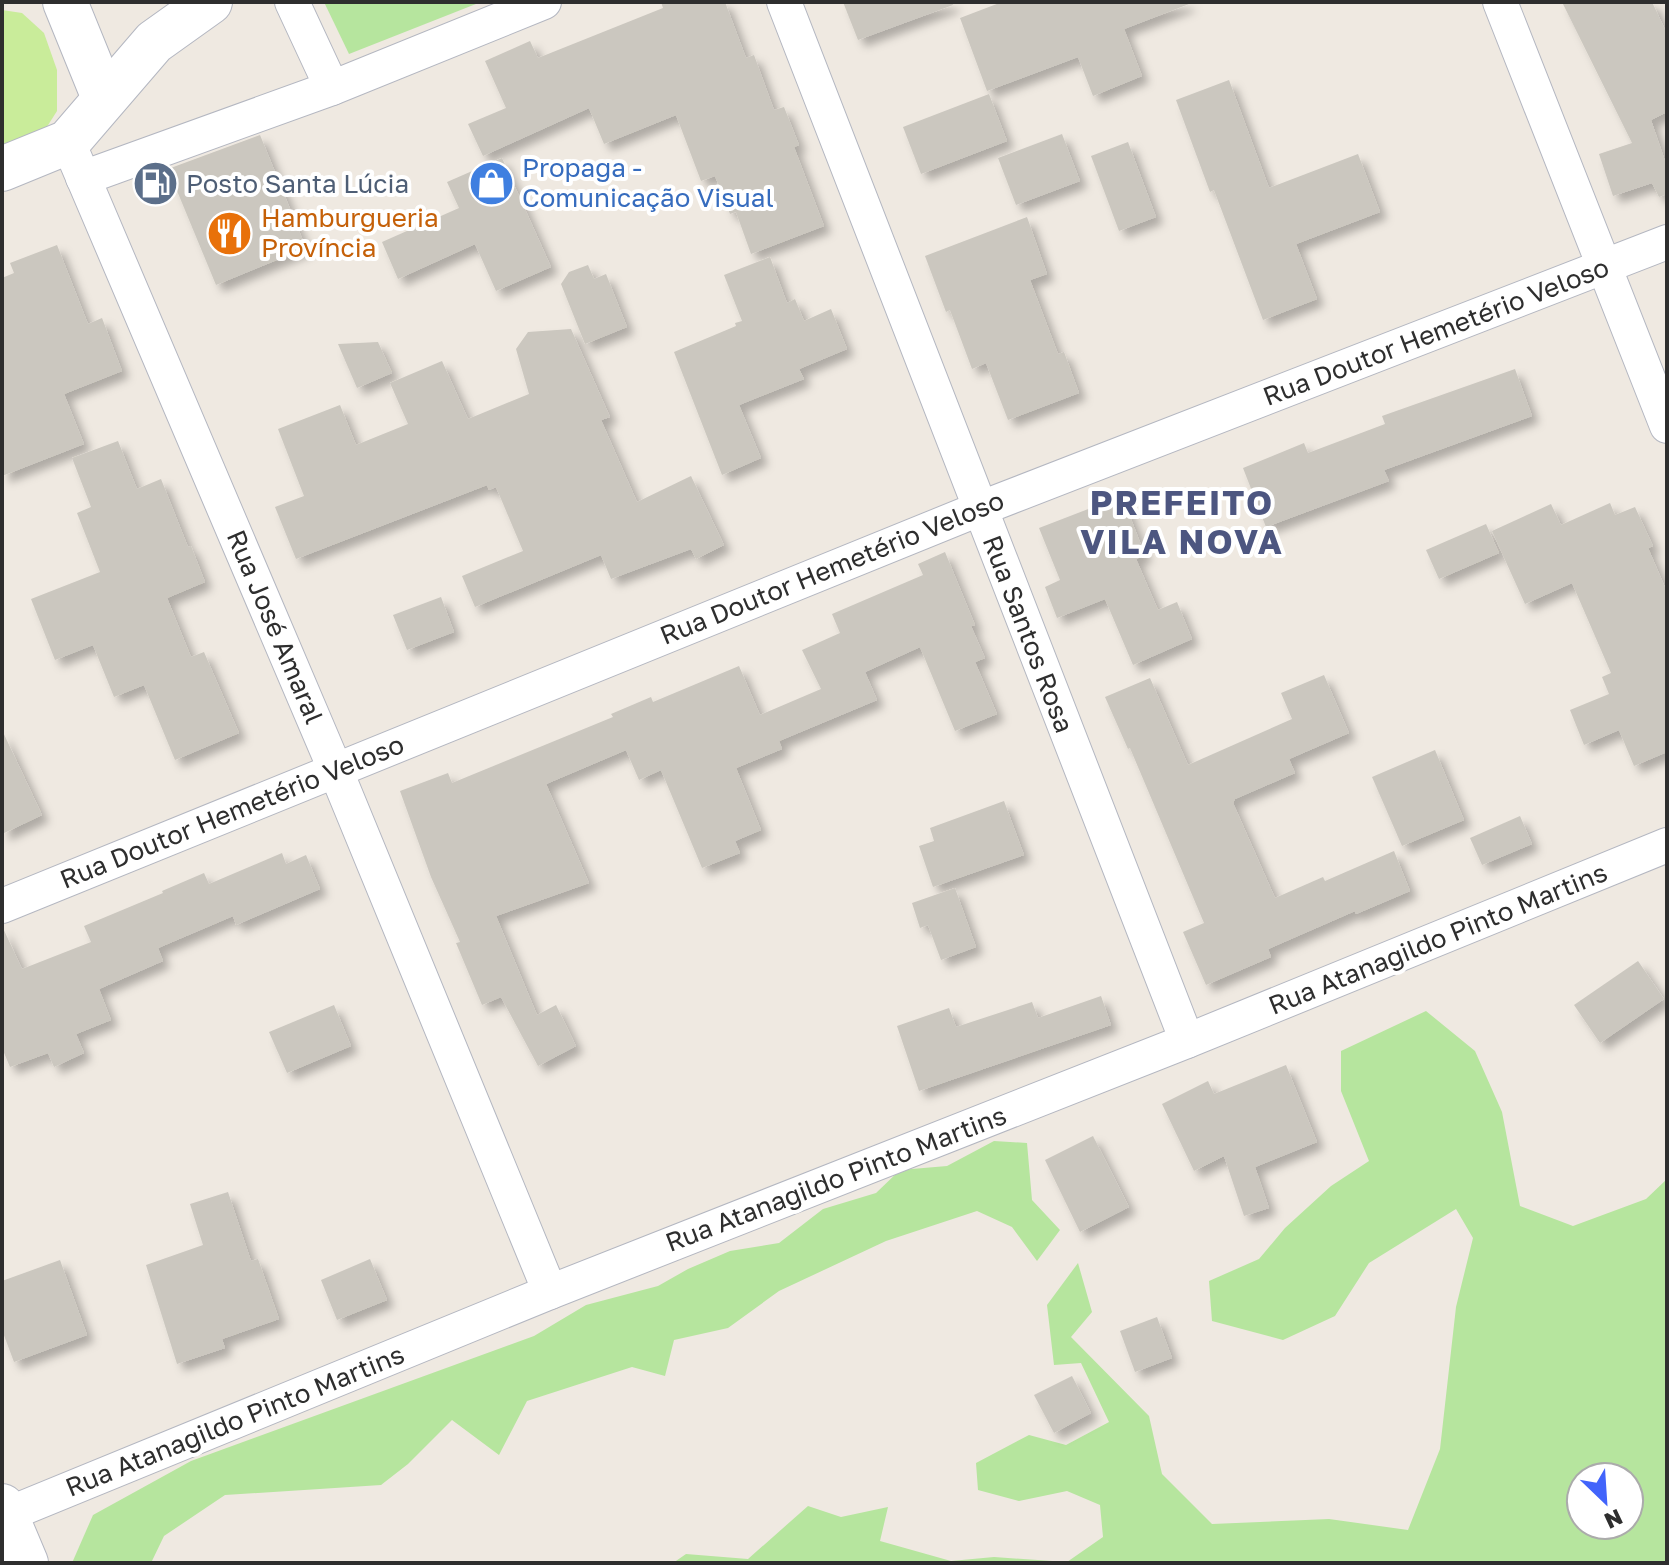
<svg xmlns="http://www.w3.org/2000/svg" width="1669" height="1565" font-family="'Golos Text',sans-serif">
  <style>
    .green { fill: #b6e59e; fill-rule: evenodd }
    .pitch { fill: #c9ec9a }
    .building { fill: #cbc7bf; filter: url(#shadow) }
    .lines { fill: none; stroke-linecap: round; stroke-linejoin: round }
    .street-casing { stroke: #b4b7c1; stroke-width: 36 }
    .secondary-casing { stroke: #b4b7c1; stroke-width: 46 }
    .street { stroke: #fff; stroke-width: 34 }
    .secondary { stroke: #fff; stroke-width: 44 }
    .labels { text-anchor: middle; stroke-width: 8; stroke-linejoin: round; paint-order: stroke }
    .shop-label { font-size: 26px; fill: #366cbe; stroke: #fff; text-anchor: start }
    .service-label { font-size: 26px; fill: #4e5e75; stroke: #fff; text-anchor: start }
    .food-label { font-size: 26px; fill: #c56008; stroke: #fff; text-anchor: start }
    .street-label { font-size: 26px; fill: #2e2e2e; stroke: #fff }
    .district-label { font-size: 34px; font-weight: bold; letter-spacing: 2px; fill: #4d5680; stroke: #fff }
  </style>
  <defs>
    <filter id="shadow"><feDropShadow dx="7" dy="7" stdDeviation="4" flood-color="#0004"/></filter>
  </defs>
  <rect width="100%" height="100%" fill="#efe9e1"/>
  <g class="green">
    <path d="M324 2H481L349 54Z"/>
    <path d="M1426 1011 1475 1051 1502 1112 1520 1206 1573 1226 1646 1199 1667 1179V1563H673L686 1554 748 1559 808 1506 841 1517 888 1507 880 1541 951 1561 994 1557 1067 1562 1103 1537 1100 1505 1067 1491 1019 1501 978 1490 976 1463 1029 1435 1066 1445 1109 1422 1081 1363 1054 1365 1047 1305 1078 1263 1092 1312 1071 1337 1149 1416 1162 1474 1212 1524 1329 1519 1408 1530 1440 1449 1456 1307 1473 1238 1456 1209 1369 1263 1335 1316 1283 1340 1212 1321 1209 1281 1259 1259 1285 1228 1331 1186 1369 1161 1341 1091V1051ZM1581 1477H1629V1525H1581Z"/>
    <path d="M994 1141 1027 1143 1032 1200 1060 1230 1037 1261 1012 1227 977 1211 886 1241 779 1291 728 1328 674 1340 665 1376 632 1367 527 1401 499 1455 452 1420 408 1464 381 1485 225 1495 164 1536 151 1563H72L93 1515 191 1461 534 1336 586 1305 658 1286 688 1269 730 1251 779 1243 823 1209 876 1193 900 1170 947 1166Z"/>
  </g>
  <path class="pitch" d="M2 10 22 13 44 33 57 70V111L36 144 2 157Z"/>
  <g class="building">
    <path d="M661 2H725L746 58 754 55 774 110 784 107 799 145 794 147 824 226 751 254 736 212 730 214 715 176 701 181 676 115 604 144 589 108 483 156 468 124 506 108 485 61 530 41 538 58 663 8Z"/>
    <path d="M843 2H952L953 5 858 40Z"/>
    <path d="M1002 2H1188L1189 4 1124 29 1142 76 1093 96 1078 57 987 91 960 18Z"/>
    <path d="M1562 2H1652L1667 34V112L1651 120 1667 167V194L1659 197 1652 183 1613 196 1599 154 1632 143Z"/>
    <path d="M1229 80 1269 188 1358 154 1380 212 1296 244 1317 299 1263 320 1214 190 1210 192 1176 100Z"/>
    <path d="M989 94 1007 141 921 174 903 127Z"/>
    <path d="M1062 134 1080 181 1016 205 998 158Z"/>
    <path d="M260 135 306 248 216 285 168 169Z"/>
    <path d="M1128 142 1156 217 1119 231 1091 156Z"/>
    <path d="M502 158 551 267 496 291 475 244 398 279 382 242 459 208 447 182Z"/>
    <path d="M1027 217 1047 274 1030 280 1058 354 1064 352 1079 393 1008 420 986 363 972 369 950 310 946 312 925 256Z"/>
    <path d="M57 245 88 324 102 318 122 371 64 394 84 444 2 476V278L14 273 10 263Z"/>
    <path d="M770 257 787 303 795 299 804 321 831 309 847 349 799 369 804 379 739 405 761 458 722 475 674 352 736 326 735 323 742 321 724 275Z"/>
    <path d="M588 265 594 279 606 274 627 327 585 344 561 284 569 272Z"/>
    <path d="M571 329 610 417 601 420 637 502 691 476 724 545 696 559 691 549 611 579 601 555 475 607 462 576 523 551 496 487 489 490 487 485 296 559 275 507 304 496 278 429 340 405 356 445 408 424 390 383 442 361 468 419 529 394 516 349 528 332Z"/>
    <path d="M378 342 392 373 357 388 338 344Z"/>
    <path d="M1515 369 1532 416 1384 470 1389 481 1266 527 1243 468 1304 443 1308 453 1385 424 1382 416Z"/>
    <path d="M118 441 137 489 161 479 188 547 191 546 205 582 167 598 191 657 204 652 239 733 175 760 144 685 114 697 93 645 55 660 31 599 100 572 77 513 91 507 72 458Z"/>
    <path d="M1122 496 1145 555 1136 559 1158 610 1177 602 1192 639 1133 665 1105 599 1057 618 1045 587 1060 580 1039 528Z"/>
    <path d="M1610 503 1615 515 1635 507 1653 546 1648 548 1667 592V752L1634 766 1619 730 1584 745 1570 710 1609 694 1602 677 1611 673 1572 583 1525 604 1492 531 1551 504 1561 525Z"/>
    <path d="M1486 524 1499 553 1439 579 1426 550Z"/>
    <path d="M945 552 975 625 971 626 985 658 975 662 997 714 955 731 920 647 865 672 877 700 779 741 782 749 736 768 761 830 735 841 740 853 702 868 661 770 639 780 626 750 546 784 589 883 496 916 537 1015 556 1005 576 1046 538 1066 501 997 482 1005 456 943 460 942 431 877 400 791 448 773 452 783 613 717 611 714 651 697 653 702 739 666 760 715 821 689 802 650 840 633 832 614 923 575 918 564Z"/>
    <path d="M441 597 454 632 407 650 393 615Z"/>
    <path d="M1324 675 1349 733 1289 759 1295 773 1235 799 1233 803 1275 898 1323 877 1325 881 1394 851 1410 891 1356 914 1355 911 1268 949 1271 957 1206 985 1183 932 1204 923 1130 748 1128 749 1105 697 1150 678 1188 765 1292 719 1281 693Z"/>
    <path d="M2 730 42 815 2 834Z"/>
    <path d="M1435 750 1464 820 1402 846 1372 777Z"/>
    <path d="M1004 801 1024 855 933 887 919 846 934 841 930 828Z"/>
    <path d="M1520 816 1532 844 1482 865 1470 838Z"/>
    <path d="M282 853 286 864 306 855 320 889 236 925 233 916 158 948 163 961 99 989 111 1020 76 1034 84 1053 54 1067 48 1053 10 1067 2 1048V926L22 969 91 942 84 926 163 893 162 891 204 873 209 884Z"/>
    <path d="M955 888 976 947 941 960 928 925 920 928 912 903Z"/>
    <path d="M1638 961 1664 999 1600 1043 1574 1005Z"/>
    <path d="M1101 996 1111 1025 919 1091 897 1026 949 1008 956 1027 1032 1002 1038 1018Z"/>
    <path d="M334 1005 351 1046 287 1073 269 1032Z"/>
    <path d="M1286 1065 1317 1142 1255 1167 1269 1208 1244 1216 1224 1156 1194 1171 1162 1104 1208 1081 1214 1094Z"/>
    <path d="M1093 1136 1129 1207 1080 1232 1045 1160Z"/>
    <path d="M228 1192 251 1261 258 1259 279 1319 222 1339 225 1348 177 1364 146 1265 203 1245 190 1204Z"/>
    <path d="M370 1259 387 1300 337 1320 321 1280Z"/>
    <path d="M60 1260 87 1335 14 1362 2 1330V1281Z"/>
    <path d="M1157 1317 1172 1358 1135 1372 1120 1331Z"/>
    <path d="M1072 1376 1091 1413 1054 1433 1034 1395Z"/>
  </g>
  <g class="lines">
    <defs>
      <g id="street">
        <path d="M292 2 332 88 544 2"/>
        <path d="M784 2 1187 1041"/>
        <path d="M1500 2 1667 426"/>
        <path d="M68 142 335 769 550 1292"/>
        <path d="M83 178 332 88"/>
        <path d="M2 906 979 509 1667 242"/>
        <path d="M6 1515 550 1292 1187 1041 1667 845"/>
      </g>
      <g id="secondary">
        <path d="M65 2 104 98"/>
        <path d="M2 169 68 142 154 42 210 2"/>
        <path d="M2 1506 26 1563"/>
      </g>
    </defs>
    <use href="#street" class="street-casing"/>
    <use href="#secondary" class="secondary-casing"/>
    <use href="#street" class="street"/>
    <use href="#secondary" class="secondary"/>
  </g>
  <defs>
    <symbol id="shop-disc" viewBox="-11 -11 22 22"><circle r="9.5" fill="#3f7fe0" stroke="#fff"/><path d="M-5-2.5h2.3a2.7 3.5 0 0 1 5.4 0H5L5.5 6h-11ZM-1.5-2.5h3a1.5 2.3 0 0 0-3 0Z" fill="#fff"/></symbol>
    <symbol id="fuel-disc" viewBox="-11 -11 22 22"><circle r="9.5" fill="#5c6f8a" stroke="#fff"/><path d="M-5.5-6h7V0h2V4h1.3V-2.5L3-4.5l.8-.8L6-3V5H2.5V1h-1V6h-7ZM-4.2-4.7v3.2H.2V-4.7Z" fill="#fff"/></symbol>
    <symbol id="restaurant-disc" viewBox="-11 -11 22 22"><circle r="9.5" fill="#e8710a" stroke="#fff"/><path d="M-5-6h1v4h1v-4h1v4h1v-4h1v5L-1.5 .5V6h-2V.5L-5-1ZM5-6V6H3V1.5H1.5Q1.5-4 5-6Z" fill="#fff"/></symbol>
  </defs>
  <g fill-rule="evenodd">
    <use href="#shop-disc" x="466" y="158" width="51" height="51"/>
    <use href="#fuel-disc" x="130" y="158" width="51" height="51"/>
    <use href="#restaurant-disc" x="204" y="208" width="51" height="51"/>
  </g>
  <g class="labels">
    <g class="shop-label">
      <text x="522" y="177">Propaga -<tspan x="522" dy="30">Comunicação Visual</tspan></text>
    </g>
    <g class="service-label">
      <text x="186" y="193">Posto Santa Lúcia</text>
    </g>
    <g class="food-label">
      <text x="261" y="227">Hamburgueria<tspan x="261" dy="30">Província</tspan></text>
    </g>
    <g class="street-label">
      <text transform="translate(1436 332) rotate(-21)" y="9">Rua Doutor Hemetério Veloso</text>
      <text transform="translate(832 568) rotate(-22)" y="9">Rua Doutor Hemetério Veloso</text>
      <text transform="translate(275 627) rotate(67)" y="9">Rua José Amaral</text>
      <text transform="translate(1028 634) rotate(69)" y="9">Rua Santos Rosa</text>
      <text transform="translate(232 812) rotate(-22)" y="9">Rua Doutor Hemetério Veloso</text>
      <text transform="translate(1438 939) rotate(-22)" y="9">Rua Atanagildo Pinto Martins</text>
      <text transform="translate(836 1179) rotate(-21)" y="9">Rua Atanagildo Pinto Martins</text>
      <text transform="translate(235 1421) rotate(-22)" y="9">Rua Atanagildo Pinto Martins</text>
    </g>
    <g class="district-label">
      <text x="1182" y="515">PREFEITO<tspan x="1182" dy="39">VILA NOVA</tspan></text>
    </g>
  </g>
  <rect width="1669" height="1565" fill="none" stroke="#2e2e2e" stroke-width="8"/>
  <g transform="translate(1605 1501) rotate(155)"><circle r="38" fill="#ffffff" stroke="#ababab" stroke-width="2"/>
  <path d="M0-6L14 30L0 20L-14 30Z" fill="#4264fb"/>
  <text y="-12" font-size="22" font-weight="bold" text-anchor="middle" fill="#2e2e2e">N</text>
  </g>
</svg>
